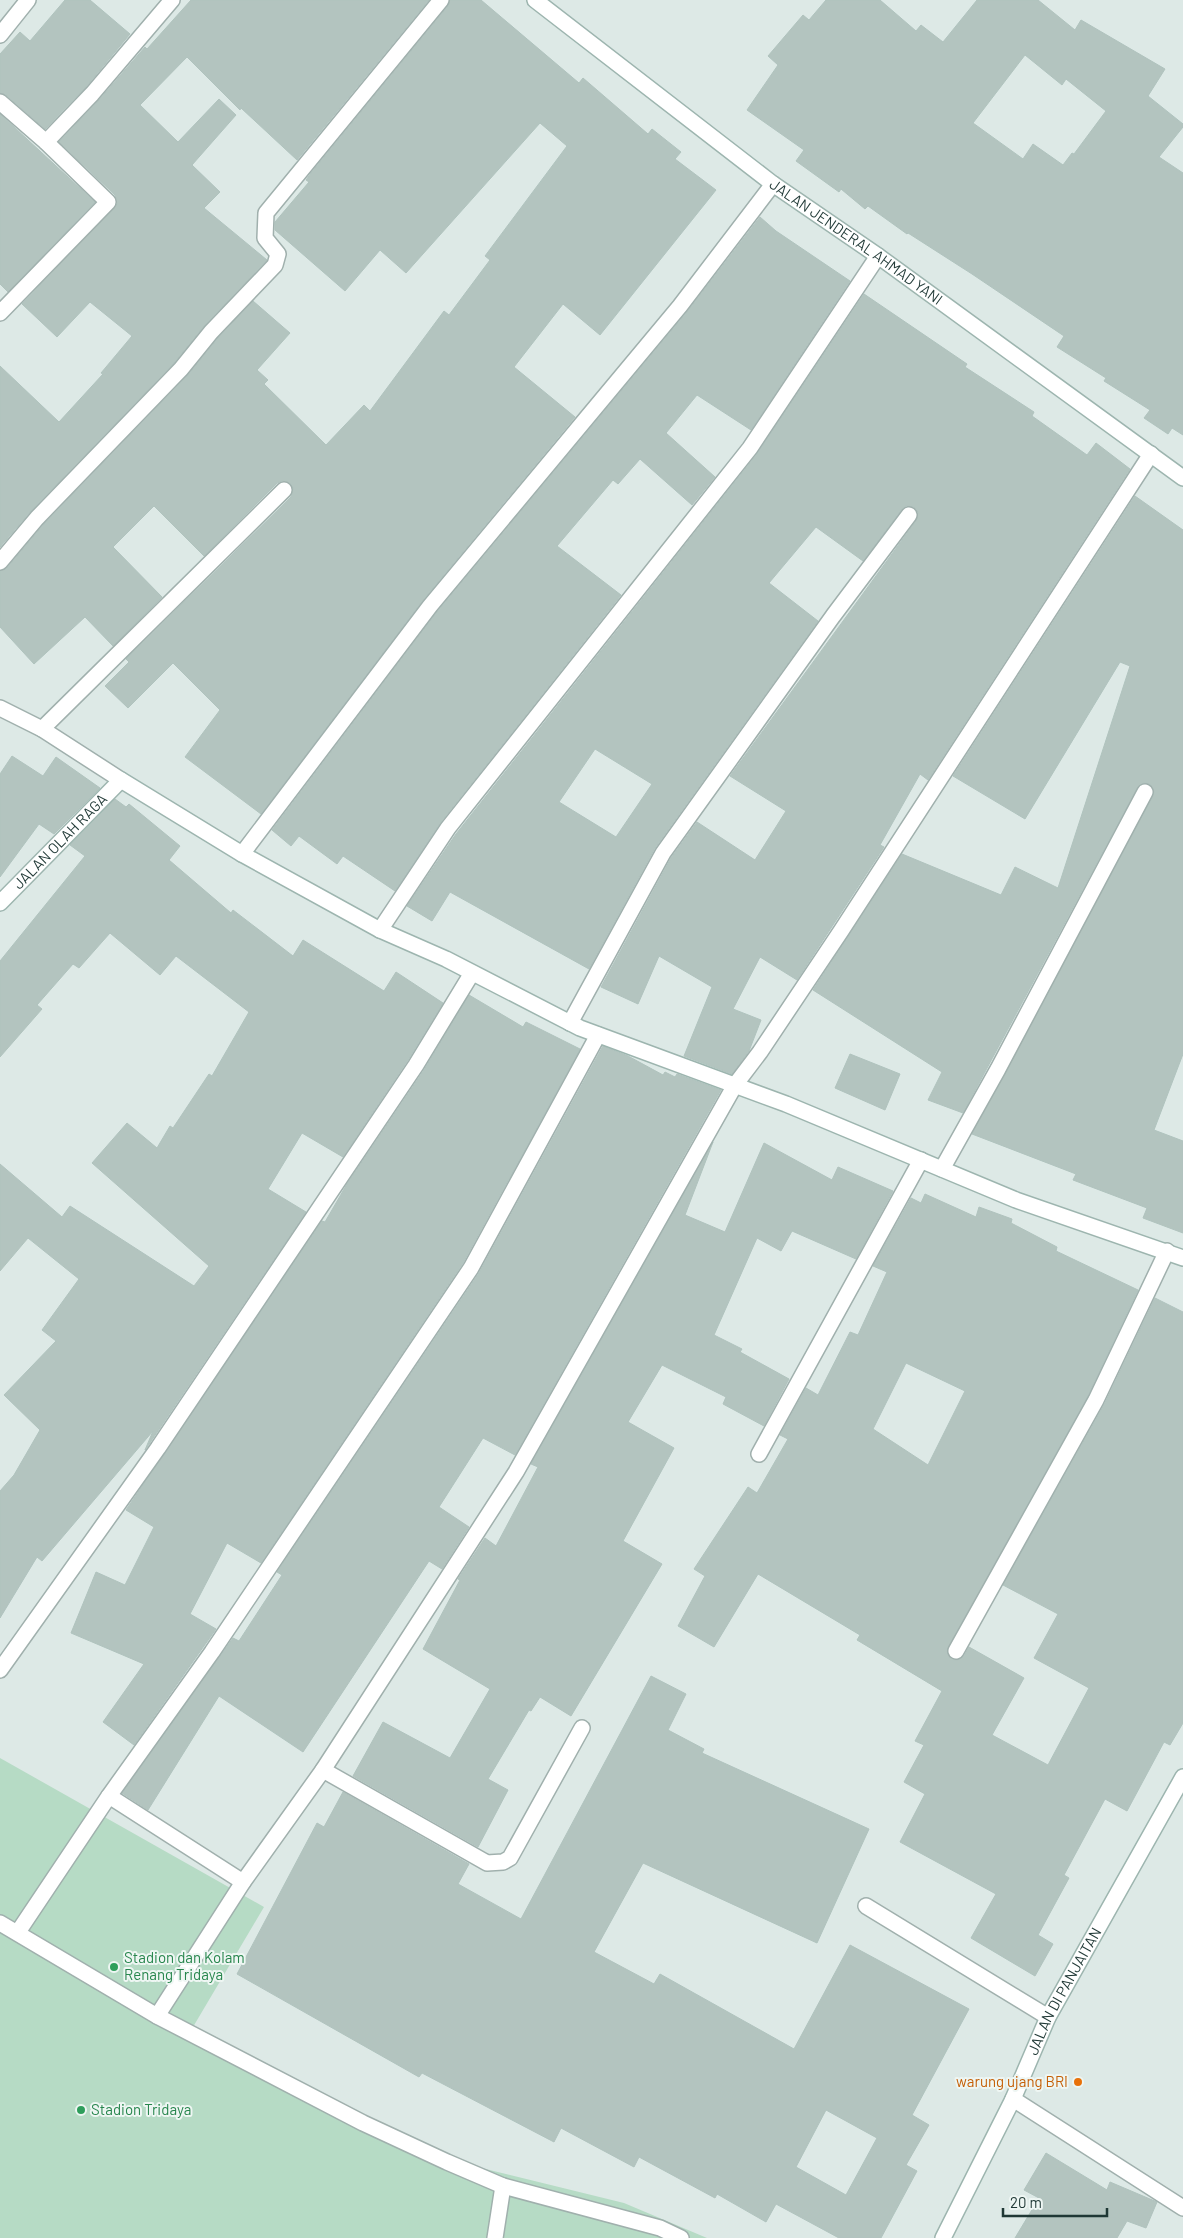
<svg xmlns="http://www.w3.org/2000/svg" width="1183" height="2238" font-family="Barlow,sans-serif">
  <style>
    .green { fill: #b6dbc5 }
    .building { fill: #b3c4bf; stroke: #b0c3be; fill-rule: evenodd }
    .lines { fill: none; stroke-linecap: round; stroke-linejoin: round }
    .lane-casing { stroke: #a0b0ad; stroke-width: 18 }
    .street-casing { stroke: #a0b0ad; stroke-width: 18 }
    .secondary-casing { stroke: #9db5af; stroke-width: 18 }
    .lane { stroke: #fff; stroke-width: 15 }
    .street { stroke: #fff; stroke-width: 15 }
    .secondary { stroke: #fff; stroke-width: 15 }
    .leisure-dot { fill: #2e9e5b; stroke: #eef6f3; stroke-width: 2 }
    .food-dot { fill: #e8710a; stroke: #eef6f3; stroke-width: 2 }
    .labels { text-anchor: middle; stroke-width: 4; stroke-linejoin: round; paint-order: stroke }
    .street-label { font-size: 15px; fill: #1f3835; stroke: #eef6f3 }
    .leisure-label { font-size: 15px; fill: #27864d; stroke: #eef6f3; text-anchor: start }
    .food-label { font-size: 15px; fill: #c56008; stroke: #eef6f3; text-anchor: end }
  </style>
  <rect width="100%" height="100%" fill="#dde9e6"/>
  <path class="green" d="M0 1758 264 1907 193 2027 457 2162 624 2203 707 2238H0Z"/>
  <g class="building">
    <path d="M65 0H90L130 34 85 88 45 129 6 95 0 93V54L20 32 30 41Z"/>
    <path d="M191 0H429L297 160 241 108 240 110 187 57 140 105 178 142 219 99 236 115 192 165 220 192 204 208 267 260 204 326 174 363 30 512 0 547V366L59 422 103 374 101 373 132 336 90 302 57 337 22 304 117 204 115 195 59 142 99 100 145 47 147 49Z"/>
    <path d="M450 0H481L579 83 583 78 648 134 652 129 681 152 675 159 716 190 600 335 563 304 514 367 575 417 423 600 261 814 185 757 220 710 173 663 128 708 105 686 129 662 126 659 291 497 293 488 290 483 282 481 277 483 204 556 154 506 113 547 162 597 113 646 85 617 34 664 0 627V571L7 568 44 524 188 375 218 338 253 301 290 333 257 370 268 380 264 384 326 445 364 405 370 411 444 311 449 315 490 260 485 256 567 146 540 123 406 273 380 250 345 291 275 230V222L309 182 306 180 311 173 448 6Z"/>
    <path d="M826 0H880L916 31 921 25 943 42 977 0H1038L1075 30 1081 20 1165 69 1148 96 1183 124V127L1159 157 1183 173V435L1172 428 1168 434 1144 418 1150 410 1104 381 1106 378 1057 347 1064 336 972 274 908 233 907 234 868 206 865 209 841 189 839 192 796 161 804 150 747 110 778 65 768 56 803 15 809 20ZM1025 55 1062 85 1066 79 1106 111 1074 154 1072 153 1063 165 1033 144 1023 159 973 123Z"/>
    <path d="M0 114 95 202 8 292 0 284Z"/>
    <path d="M760 217 776 231 850 281 751 430 697 395 666 433 715 477 692 505 640 459 618 484 613 480 557 546 621 595 441 822 395 891 343 856 337 864 299 836 291 846 272 830 437 612 687 312Z"/>
    <path d="M864 294 967 364 965 367 1034 412 1032 416 1087 455 1096 443 1130 469 928 780 920 774 880 845 884 847 797 980 760 957 733 1009 761 1020 749 1051 732 1074 684 1056 712 987 659 956 638 1004 601 987 671 858 697 822 755 860 786 811 730 776 916 521 918 512 914 507 906 506 902 509 863 561 816 527 769 583 818 621 655 848 589 969 450 892 432 921 407 906 456 834 757 454ZM595 749 652 784 616 837 559 802Z"/>
    <path d="M1135 496 1183 530V1054L1154 1130 1183 1141V1233L1143 1218 1147 1208 1073 1180 1076 1174 972 1134 1153 796 1154 791 1150 784 1144 783 1137 788 963 1113 928 1100 942 1072 813 990 902 854 1001 895 1015 867 1058 888 1130 666 1120 662 1025 819 953 776Z"/>
    <path d="M12 756 43 776 56 757 100 788 54 834 39 824 0 877V774Z"/>
    <path d="M115 799 126 807 129 804 180 846 169 860 231 913 233 910 293 956 303 940 384 991 396 972 443 1003 408 1060 343 1157 302 1133 268 1189 306 1212 145 1450 153 1431 42 1561 37 1557 0 1618V1491L14 1475 40 1430 4 1395 56 1341 42 1330 79 1279 28 1238 0 1271V1164L62 1217 70 1206 194 1286 209 1266 92 1163 127 1123 157 1148 170 1126 173 1128 209 1074 212 1076 249 1012 176 956 160 975 110 933 79 968 73 964 37 1005 42 1009 0 1057V961L85 856 70 845Z"/>
    <path d="M469 995 523 1027 526 1022 580 1049 463 1263 261 1563 227 1543 190 1614 216 1629 134 1745 103 1722 144 1664 71 1633 96 1572 125 1585 154 1527 126 1510 322 1221 325 1222 347 1184 424 1070Z"/>
    <path d="M603 1046 628 1056 663 1075 665 1072 675 1077 677 1074 721 1090 515 1455 483 1438 439 1507 469 1527 442 1569 429 1561 303 1752 219 1696 148 1810 122 1793 233 1638 239 1641 282 1575 277 1572 479 1273Z"/>
    <path d="M850 1054 900 1074 885 1110 835 1088Z"/>
    <path d="M713 1142 685 1215 725 1232 764 1143 832 1180 838 1167 893 1191 856 1259 792 1231 781 1251 757 1238 714 1335 742 1349 740 1352 789 1379 764 1426 723 1404 726 1397 662 1365 628 1422 674 1448 623 1541 662 1564 571 1716 540 1697 531 1711 529 1710 488 1779 508 1790 478 1847 353 1776 383 1722 450 1758 490 1689 423 1649 460 1580 458 1579 485 1538 496 1546 538 1467 531 1464Z"/>
    <path d="M925 1194 976 1217 979 1207 1012 1219 1011 1223 1057 1247 1056 1251 1138 1290 1088 1396 947 1651 951 1659 957 1660 964 1656 969 1647 1024 1678 992 1735 1048 1765 1089 1688 1034 1658 1058 1614 1003 1585 1104 1405 1155 1298 1183 1312V1723L1170 1745 1164 1742 1127 1811 1105 1799 1064 1875 1069 1878 1038 1935 1053 1944 1035 1976 971 1938 996 1894 900 1842 925 1794 904 1782 924 1745 915 1741 942 1691 857 1640 860 1635 758 1574 714 1647 678 1626 705 1576 694 1569 748 1487 757 1493 788 1439 780 1435 806 1388 818 1395 850 1332 858 1335 887 1272 873 1266 911 1198 921 1203ZM906 1363 965 1391 928 1465 873 1429Z"/>
    <path d="M651 1676 686 1694 668 1730 704 1749 702 1753 869 1829 817 1943 643 1863 594 1952 654 1984 660 1974 794 2049 850 1945 969 2009 912 2115 929 2125 906 2165 917 2171 881 2238H839L776 2204 766 2222 717 2194 715 2198 639 2157 634 2167 561 2128 554 2142 422 2073 419 2077 237 1974 317 1823 324 1827 343 1792 469 1864 458 1884 521 1919ZM826 2110 877 2138 846 2195 796 2167Z"/>
    <path d="M1046 2153 1107 2190 1110 2182 1157 2202 1146 2228 1127 2221 1117 2238H1015L1039 2198 1024 2190Z"/>
  </g>
  <g class="lines">
    <defs>
      <g id="lane">
        <path d="M866 1906 1048 2017"/>
        <path d="M495 2238 503 2186"/>
      </g>
      <g id="street">
        <path d="M0 35 28 0"/>
        <path d="M0 102 46 142 108 202 0 313"/>
        <path d="M46 142 92 94 172 0"/>
        <path d="M0 562 37 518 181 369 211 332 275 265 278 254 265 238 266 213 441 0"/>
        <path d="M0 708 42 729 121 780"/>
        <path d="M42 729 284 490"/>
        <path d="M242 854 430 606 680 306 773 184"/>
        <path d="M380 930 448 828 750 448 878 256"/>
        <path d="M570 1023 663 853 833 616 909 515"/>
        <path d="M942 1169 998 1069 1145 792"/>
        <path d="M759 1454 921 1160"/>
        <path d="M956 1651 1096 1400 1167 1251"/>
        <path d="M0 1670 158 1448 416 1065 472 973"/>
        <path d="M323 1770 487 1863 503 1862 510 1858 582 1728"/>
        <path d="M109 1796 243 1882 323 1770 516 1472 735 1085 760 1052 841 931 1151 454"/>
        <path d="M0 1923 157 2016 363 2123 447 2162 503 2186 660 2228 681 2238"/>
        <path d="M18 1932 109 1796 212 1652 471 1268 598 1035"/>
        <path d="M157 2016 243 1882"/>
        <path d="M1013 2099 1183 2208"/>
      </g>
      <g id="secondary">
        <path id="s1" d="M535 0 773 184 878 256 1183 478"/>
        <path id="s2" d="M0 903 121 780 242 854 380 930 446 959 580 1028 786 1104 1016 1200 1183 1258"/>
        <path id="s3" d="M943 2238 1013 2099 1048 2017 1183 1777"/>
      </g>
    </defs>
    <use href="#lane" class="lane-casing"/>
    <use href="#street" class="street-casing"/>
    <use href="#secondary" class="secondary-casing"/>
    <use href="#lane" class="lane"/>
    <use href="#street" class="street"/>
    <use href="#secondary" class="secondary"/>
  </g>
  <g class="leisure-dot">
    <circle cx="114" cy="1967" r="5"/>
    <circle cx="81" cy="2110" r="5"/>
  </g>
  <circle class="food-dot" cx="1078" cy="2082" r="5"/>
  <g class="labels">
    <g class="street-label">
      <text dy="5" stroke="none"><textPath href="#s1" startOffset="402">JALAN JENDERAL AHMAD YANI</textPath></text>
      <text dy="5" stroke="none"><textPath href="#s2" startOffset="86">JALAN OLAH RAGA</textPath></text>
      <text dy="5" stroke="none"><textPath href="#s3" startOffset="275">JALAN DI PANJAITAN</textPath></text>
    </g>
    <g class="leisure-label">
      <text x="124" y="1963">Stadion dan Kolam<tspan x="124" dy="17">Renang Tridaya</tspan></text>
      <text x="91" y="2115">Stadion Tridaya</text>
    </g>
    <g class="food-label">
      <text x="1068" y="2087">warung ujang BRI</text>
    </g>
  </g>
  <path d="M1003 2208v8h104v-8" fill="none" stroke="#1f3835" stroke-width="2.5"/>
  <text x="1010" y="2208" font-size="15" fill="#1f3835" stroke="#eef6f3" stroke-width="4" paint-order="stroke">20 m</text>
</svg>
